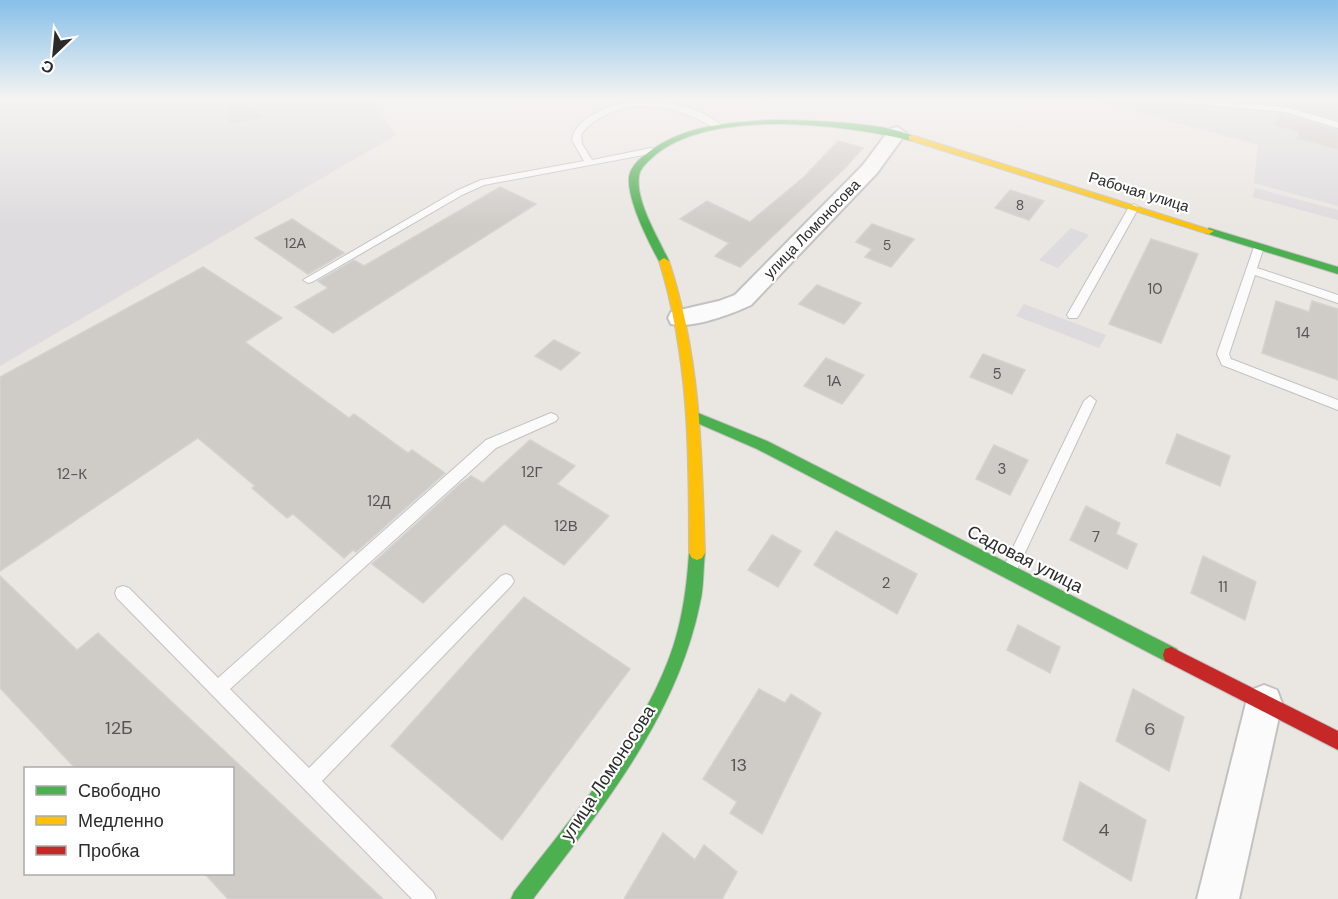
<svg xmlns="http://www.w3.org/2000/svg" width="1338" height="899" font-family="'DM Sans',sans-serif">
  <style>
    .industrial { fill: #dddbdd }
    .building { fill: #cfccc8; stroke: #d4d2ce; stroke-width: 1.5 }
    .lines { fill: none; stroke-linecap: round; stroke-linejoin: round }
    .lane-casing { stroke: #c3c2c2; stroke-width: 2 }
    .street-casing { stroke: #c3c2c2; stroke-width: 4 }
    .fast-casing { stroke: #c3c2c2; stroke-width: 2 }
    .slow-casing { stroke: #c3c2c2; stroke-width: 2 }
    .jam-casing { stroke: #c3c2c2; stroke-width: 2 }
    .lane { fill: #fcfbfb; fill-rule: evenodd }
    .street { fill: #fcfbfb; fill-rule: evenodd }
    .fast { fill: #4caf50; fill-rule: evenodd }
    .slow { fill: #ffc107; fill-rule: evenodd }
    .jam { fill: #c62828; fill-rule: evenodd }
    .labels { text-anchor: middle; stroke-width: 4.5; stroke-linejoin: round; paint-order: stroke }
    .far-number-label { font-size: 14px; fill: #565554 }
    .far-street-label { font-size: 15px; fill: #2b2b2b; stroke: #fff }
    .number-label { font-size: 15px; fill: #565554 }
    .street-label { font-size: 18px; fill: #2b2b2b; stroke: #fff }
    .near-number-label { font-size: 18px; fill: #565554 }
  </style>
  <rect width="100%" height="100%" fill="#eae6e2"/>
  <g class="industrial">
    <path d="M0 100H371L396 135 0 366Z"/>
    <path d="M1094 100H1338V206L1254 183 1258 145Z"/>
    <path d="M1255 188 1338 210V220L1252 197Z"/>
    <path d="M1071 228 1089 235 1058 268 1039 260Z"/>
    <path d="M1024 304 1106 335 1099 348 1016 316Z"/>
  </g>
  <g class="building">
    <path d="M227 100H243L266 118 228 123Z"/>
    <path d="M1287 100H1338V120L1285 105Z"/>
    <path d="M1280 114 1338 130V149L1297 138 1300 132 1274 125Z"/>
    <path d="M838 141 863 148 845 168 740 267 715 256 729 243 680 219 707 201 750 222 804 177Z"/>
    <path d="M500 187 536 204 333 333 295 307 328 288 318 281 354 260 364 266Z"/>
    <path d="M1010 190 1044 201 1029 220 995 208Z"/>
    <path d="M292 219 344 253 308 274 255 238Z"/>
    <path d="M872 224 914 239 891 267 865 257 872 249 856 242Z"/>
    <path d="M1151 239 1198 254 1161 343 1109 324Z"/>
    <path d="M203 267 282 318 245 342 349 418 354 414 408 453 412 450 445 473 356 552 353 550 344 558 293 514 287 518 252 488 255 486 198 438 0 571V377Z"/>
    <path d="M817 285 861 303 844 324 799 304Z"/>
    <path d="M1276 301 1309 312 1312 301 1338 309V380L1262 353Z"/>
    <path d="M554 340 580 353 561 370 535 356Z"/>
    <path d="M983 354 1025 370 1012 394 970 377Z"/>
    <path d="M826 358 864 375 842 404 804 386Z"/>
    <path d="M1177 434 1230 456 1220 486 1166 463Z"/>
    <path d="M530 440 575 466 557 484 609 516 564 565 504 524 423 603 372 564 460 484 471 476 483 483Z"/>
    <path d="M994 445 1028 460 1010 495 976 479Z"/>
    <path d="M1086 506 1120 523 1116 534 1137 544 1127 569 1070 540Z"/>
    <path d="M836 531 917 574 897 614 814 565Z"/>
    <path d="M772 535 801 551 778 587 748 570Z"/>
    <path d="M1203 556 1256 582 1245 620 1191 593Z"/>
    <path d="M0 576 77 650 98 633 383 899H228L204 873H232V768H75L0 688Z"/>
    <path d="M524 597 630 669 502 840 391 746Z"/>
    <path d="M1018 625 1060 647 1050 673 1007 650Z"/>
    <path d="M759 689 785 703 791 694 821 713 762 834 730 813 737 802 703 779Z"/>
    <path d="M1133 689 1184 717 1169 771 1116 741Z"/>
    <path d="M1080 782 1146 820 1131 881 1063 840Z"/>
    <path d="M663 833 695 860 704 845 737 872 722 899H624Z"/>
  </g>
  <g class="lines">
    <defs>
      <g id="lane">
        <path d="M639 100C667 101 701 107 722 126L715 128C680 108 640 96 602 117 594 121 586 127 581 135L582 144 592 160 651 148 654 149V153L484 185 462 195 312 282 308 283 303 280 456 191 481 180 584 161 572 140C575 114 618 103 639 100Z"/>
        <path d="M1170 100H1199L1285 107 1338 122V128L1284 112 1174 102Z"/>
        <path d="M1134 204 1139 207 1079 315 1077 318H1069L1067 315 1129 207Z"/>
        <path d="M1259 244 1264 247 1257 268 1338 295V303L1255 275 1229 354 1231 359 1338 400V410L1222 365 1217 354 1254 247Z"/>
        <path d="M1090 396 1096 401 1014 576 1009 578 1004 576 1001 571 1004 566 1084 401Z"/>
        <path d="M551 413 556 415 558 418 556 421 496 448 230 689 309 768 501 576 506 574 511 576 514 581 511 586 322 781 433 892 436 899H412L117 598 115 593 117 588 123 586 129 588 218 678 486 440Z"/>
      </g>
      <g id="street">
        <path d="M897 127 906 133 877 173 751 305C732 314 692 329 671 324L668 318 671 312 719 301 735 295 863 165 890 129Z"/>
        <path d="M1264 685 1277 690 1282 703 1239 899H1197L1246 703 1251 690Z"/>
      </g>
      <g id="fast">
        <path d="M771 120C803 120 892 122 916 138L912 141C845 124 712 108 655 155 649 161 640 167 639 176 635 201 659 239 669 261L668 263H660C649 243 627 200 629 177 630 168 638 160 645 155 682 125 725 123 771 120Z"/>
        <path d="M1209 228 1338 267V274L1205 233 1204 231Z"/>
        <path d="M693 411 767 441 1177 649 1179 655 1177 661 1171 663 1165 661 757 449 688 419 686 416 688 413Z"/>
        <path d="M697 546 702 548 705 553C703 569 704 587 700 603 677 717 601 809 533 899H511L514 892C570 819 644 735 673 647 683 616 687 585 689 553L692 548Z"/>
      </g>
      <g id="slow">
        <path d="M909 136H915L1214 231 1209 234 1205 233 909 140Z"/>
        <path d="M664 258 669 261C701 358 702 452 705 553L702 558 697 560 692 558 689 553C689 452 689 358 659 261Z"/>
      </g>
      <path id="jam" d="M1171 647 1338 731V750L1165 661 1163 655 1165 649Z"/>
    </defs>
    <use href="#lane" class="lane-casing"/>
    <use href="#street" class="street-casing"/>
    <use href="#fast" class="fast-casing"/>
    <use href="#slow" class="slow-casing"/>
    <use href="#jam" class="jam-casing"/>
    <use href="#lane" class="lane"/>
    <use href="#street" class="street"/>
    <use href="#fast" class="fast"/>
    <use href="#slow" class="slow"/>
    <use href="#jam" class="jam"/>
  </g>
  <linearGradient id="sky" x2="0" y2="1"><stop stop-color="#87c0e9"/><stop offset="0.44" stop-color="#f6f4f2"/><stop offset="1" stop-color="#f6f4f2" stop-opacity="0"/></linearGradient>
  <rect width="1338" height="226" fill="url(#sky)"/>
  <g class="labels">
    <g class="far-number-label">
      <text x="1020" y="210">8</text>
      <text x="295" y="248">12А</text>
      <text x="887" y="250">5</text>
    </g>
    <g class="far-street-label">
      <text transform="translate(1139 192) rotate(17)" y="5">Рабочая улица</text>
      <text transform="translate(812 229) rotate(-46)" y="5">улица Ломоносова</text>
    </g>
    <g class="number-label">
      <text x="1155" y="294">10</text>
      <text x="1303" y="338">14</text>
      <text x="997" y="379">5</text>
      <text x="834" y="386">1А</text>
      <text x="1002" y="474">3</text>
      <text x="532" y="477">12Г</text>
      <text x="72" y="479">12-К</text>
      <text x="379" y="506">12Д</text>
      <text x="566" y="531">12В</text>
      <text x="1096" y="542">7</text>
      <text x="886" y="588">2</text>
      <text x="1223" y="592">11</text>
    </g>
    <g class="street-label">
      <text transform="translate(1025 559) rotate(27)" y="6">Садовая улица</text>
      <text transform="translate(608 773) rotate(-57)" y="6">улица Ломоносова</text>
    </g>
    <g class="near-number-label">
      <text x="119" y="734">12Б</text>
      <text x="1150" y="735">6</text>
      <text x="739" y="771">13</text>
      <text x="1104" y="836">4</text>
    </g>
  </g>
  <rect x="24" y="767" width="210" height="108" fill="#ffffff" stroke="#aaaaaa" stroke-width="1.5"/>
  <rect x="36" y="786" width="30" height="9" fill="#4caf50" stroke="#aaaaaa" stroke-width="1.5"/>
  <text x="78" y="797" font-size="18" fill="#2b2b2b">Свободно</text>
  <rect x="36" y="816" width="30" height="9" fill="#ffc107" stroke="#aaaaaa" stroke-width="1.5"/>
  <text x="78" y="827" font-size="18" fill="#2b2b2b">Медленно</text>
  <rect x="36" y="846" width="30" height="9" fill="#c62828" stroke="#aaaaaa" stroke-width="1.5"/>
  <text x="78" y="857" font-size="18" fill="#2b2b2b">Пробка</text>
  <g transform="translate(54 54) rotate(206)" stroke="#ffffff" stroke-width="4.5" paint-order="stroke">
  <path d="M0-4.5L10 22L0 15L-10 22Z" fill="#2b2b2b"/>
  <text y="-9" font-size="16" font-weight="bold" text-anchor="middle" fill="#2b2b2b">С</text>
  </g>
</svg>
